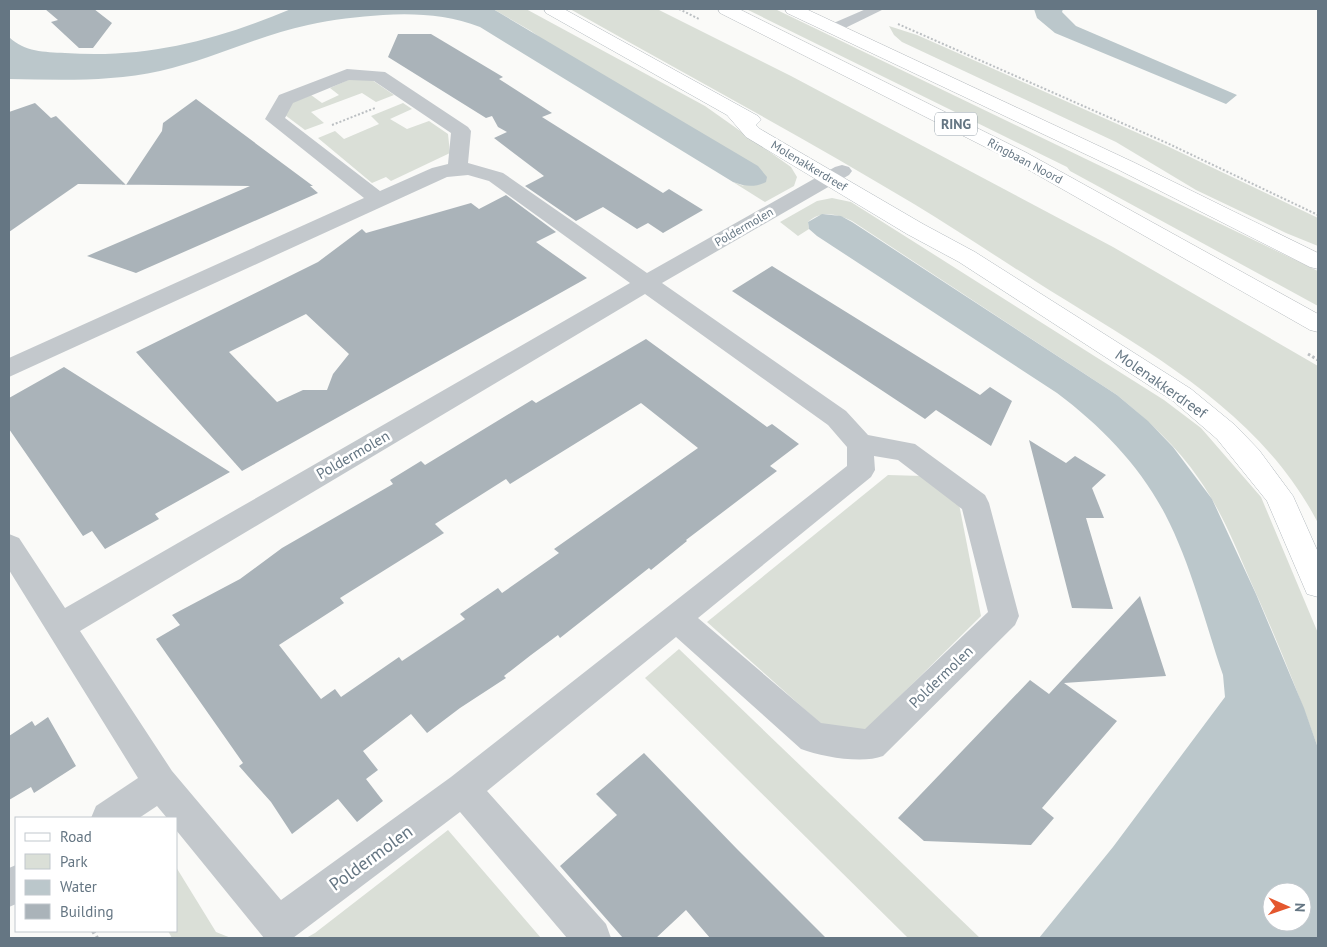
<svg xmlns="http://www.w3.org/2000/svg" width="1327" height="947" font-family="'PT Sans',sans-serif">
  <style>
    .green { fill: #dadfd7 }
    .water { fill: #bbc7cb; fill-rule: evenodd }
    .building { fill: #aab3b9; fill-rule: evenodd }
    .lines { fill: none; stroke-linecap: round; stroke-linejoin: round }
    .secondary-casing { stroke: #b3babf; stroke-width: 1 }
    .primary-casing { stroke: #b5babe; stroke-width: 1 }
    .path-far2 { stroke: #bbbfc2; stroke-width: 2; stroke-dasharray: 2 2; stroke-linecap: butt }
    .path-far1 { stroke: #bbbfc2; stroke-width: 3; stroke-dasharray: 2.5 2.5; stroke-linecap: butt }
    .path { stroke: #bbbfc2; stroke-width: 4; stroke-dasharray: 3 3; stroke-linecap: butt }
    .lane { fill: #c3c8cc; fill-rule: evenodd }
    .street { fill: #c3c8cc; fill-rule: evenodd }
    .secondary { fill: #fff; fill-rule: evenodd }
    .primary { fill: #fff; fill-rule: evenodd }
    .labels { text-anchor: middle; stroke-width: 5; stroke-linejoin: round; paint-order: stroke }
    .far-street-label { font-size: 12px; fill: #657683; stroke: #fff }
    .shield { fill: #fff; stroke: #939fa8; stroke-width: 1 }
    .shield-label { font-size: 14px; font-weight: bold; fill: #657683 }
    .street-label { font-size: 15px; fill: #657683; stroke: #fff }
    .near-street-label { font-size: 18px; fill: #657683; stroke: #fff }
  </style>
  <rect width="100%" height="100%" fill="#fafaf8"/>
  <g class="green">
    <path d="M493 9H526L705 106 791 167 797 177 794 186 765 202 733 182 744 186 531 31Z"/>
    <path d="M570 9H657L791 76 1113 247 1318 366V523C1259 408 1139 347 1035 281 994 255 955 229 914 204 801 136 685 74 570 9Z"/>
    <path d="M746 9H775L1318 271V306L1070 171 1067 167Z"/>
    <path d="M889 26 917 35 1167 146 1318 218V246L1286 233 1196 190 1116 142 902 42 894 35Z"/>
    <path d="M348 80H372L394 95 376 102 362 93 311 112 324 123 305 130 285 115 291 103 311 95 322 103 339 95 330 88Z"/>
    <path d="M403 103 412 109 390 119 407 129 429 121 448 134 450 153 391 181 386 177 372 183 318 138 335 131 344 139 379 124 371 116Z"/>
    <path d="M832 198 851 202 1164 400 1201 428 1261 497 1318 633V748C1298 691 1275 635 1250 580 1235 545 1221 510 1199 479 1177 446 1147 420 1117 395L852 221C837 214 821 210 808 222L809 229 798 236 780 222 817 201Z"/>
    <path d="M888 475 923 476 959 504 981 616 864 732H830L707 622Z"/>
    <path d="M679 649 980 938H908L645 678Z"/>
    <path d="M448 830 541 938H306L315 933Z"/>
    <path d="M176 867 216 932 231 938H172L168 931H176Z"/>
  </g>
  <g class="water">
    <path d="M291 9H493L758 166 767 177 766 182C754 188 744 186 733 182L480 27C449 15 416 13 383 15 358 17 333 19 308 25 257 36 210 60 160 71 109 82 60 80 9 79V37C25 52 44 52 65 53 146 59 217 40 291 9Z"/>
    <path d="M1034 9H1063L1062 12 1076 26 1237 95 1226 104 1055 33 1037 18Z"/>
    <path d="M822 214 841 216 852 222 1117 395 1148 421 1173 447 1212 499 1256 594 1304 708 1318 748V938H1039L1113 847 1225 697 1223 675C1205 622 1191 564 1165 514 1140 466 1100 425 1057 393L817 236 809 229 808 222ZM1272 892H1302V922H1272Z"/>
  </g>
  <g class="building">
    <path d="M45 9H94L112 23 93 48H79L51 22 58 20Z"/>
    <path d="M398 34H431L503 77 499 79 552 113 542 117 663 193 669 189 703 210 663 233 648 223 637 229 603 207 576 221 525 186 544 176 494 138 507 132 498 127 492 116 486 118 388 57Z"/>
    <path d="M196 99 313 186H310L318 193 136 273 87 256 250 186 78 184 9 232V112L35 103 51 118 56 116 126 185 162 131 163 123Z"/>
    <path d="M506 195 556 232 536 242 587 278 242 471 136 352 318 262 362 229 366 233 471 203 479 209ZM306 314 349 354 333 374 327 390H303L277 402 229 352Z"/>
    <path d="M772 266 980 395 990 387 1012 401 991 446 936 410 925 419 732 291Z"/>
    <path d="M646 339 767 427 772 424 799 444 770 466 777 471 686 540 687 541 651 570 649 568 560 638 558 635 531 655 504 676 506 678 460 708 427 733 411 714 363 751 378 770 366 779 383 801 357 822 338 799 292 834 271 802 239 766 243 763 156 639 180 625 172 615 240 579 282 548 393 484 390 480 421 461 425 465 532 400 536 403ZM641 403 698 448 554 549 559 553 502 593 498 588 460 614 465 619 402 661 399 657 341 697 335 689 321 699 279 645 344 603 340 598 444 533 435 524 506 479 510 484Z"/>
    <path d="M64 367 230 472 155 514 159 519 105 549 92 531 83 536 9 429V398Z"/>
    <path d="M1029 440 1066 463 1075 456 1106 475 1092 488 1104 518H1086L1113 609 1072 608Z"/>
    <path d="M1140 596 1166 676 1064 683 1117 721 1042 808 1054 818 1031 845 924 841 898 818 1030 680 1049 694Z"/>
    <path d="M48 717 76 766 34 793 31 787 9 800V736L32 721 35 726Z"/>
    <path d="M644 753 737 849 826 938H710L686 910 656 938H623L560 866 617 815 596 794Z"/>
  </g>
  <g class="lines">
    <defs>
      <path id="secondary" d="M544 9H564L758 116 761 120 756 125 760 129 923 224 975 252 1191 389 1235 425 1259 450 1293 496 1318 552V597L1307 594 1267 501 1217 439 1173 401 959 262 907 234 746 137 727 115 546 13Z"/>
      <g id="primary">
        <path d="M718 9H739L1027 153 1318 314V332L1310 330 1013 161 720 13Z"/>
        <path d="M785 9H806L1133 162 1318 253V269L1310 267 1119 170 787 13Z"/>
      </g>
    </defs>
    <use href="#secondary" class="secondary-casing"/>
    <use href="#primary" class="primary-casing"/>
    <g class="path-far2">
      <path d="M679 9 699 19"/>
      <path d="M898 24 1167 143 1318 215"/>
      <path d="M332 125 375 108"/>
    </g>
    <path class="path-far1" d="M1308 354 1318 360"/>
    <path class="path" d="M93 931 97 938"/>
    <path class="lane" d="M866 9H884L839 31 834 32 827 28 829 25Z"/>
    <g class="street">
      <path d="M347 69 385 72 468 127 471 131 468 163 503 173 647 273 835 167 842 165 849 167 852 171 849 175 662 283 846 411 868 435 915 444 985 495 989 503 1019 616 1015 625 883 756C863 764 822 757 801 749L676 637 487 791 606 924 611 938H567L460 812 293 938H264L176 830V818H167L157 806 139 818H91L96 806 138 778 9 570V534L19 538 65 608 630 283 489 181 468 175 447 177 9 377V358L364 198 265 119 279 95ZM349 80 374 81 451 133 448 164 432 168 380 191 285 118 293 103ZM645 294 828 425 847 447V466L451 777 281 900 172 771 80 631ZM874 456 898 460 962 509 988 612 865 729 821 723 698 618 871 477 875 470Z"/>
      <path d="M16 865V904L9 907V868Z"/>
    </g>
    <use href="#secondary" class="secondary"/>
    <use href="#primary" class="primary"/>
  </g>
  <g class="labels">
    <g class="far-street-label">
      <text transform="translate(1025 161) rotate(28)" y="4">Ringbaan Noord</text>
      <text transform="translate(809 166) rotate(31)" y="4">Molenakkerdreef</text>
      <text transform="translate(744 227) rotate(-30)" y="4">Poldermolen</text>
    </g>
    <rect class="shield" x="935" y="112.5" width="42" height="23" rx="4"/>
    <g class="shield-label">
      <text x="956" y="129">RING</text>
    </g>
    <g class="street-label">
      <text transform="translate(1161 384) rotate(35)" y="5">Molenakkerdreef</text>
      <text transform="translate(353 455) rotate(-30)" y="5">Poldermolen</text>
      <text transform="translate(941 677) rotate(-44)" y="5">Poldermolen</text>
    </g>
    <g class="near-street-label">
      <text transform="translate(371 858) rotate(-36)" y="6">Poldermolen</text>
    </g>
  </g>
  <rect width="1327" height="947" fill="none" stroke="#657683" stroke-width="20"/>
  <rect x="15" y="817" width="162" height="115" fill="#ffffff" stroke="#c1c8cd"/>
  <rect x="25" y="833" width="25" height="8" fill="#ffffff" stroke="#c1c8cd"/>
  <text x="60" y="842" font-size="15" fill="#657683">Road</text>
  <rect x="25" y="854" width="25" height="15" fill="#dadfd7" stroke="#c1c8cd"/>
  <text x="60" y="867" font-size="15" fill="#657683">Park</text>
  <rect x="25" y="880" width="25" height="15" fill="#bbc7cb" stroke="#c1c8cd"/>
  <text x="60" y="892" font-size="15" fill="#657683">Water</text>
  <rect x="25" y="904" width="25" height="15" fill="#aab3b9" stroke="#c1c8cd"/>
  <text x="60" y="917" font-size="15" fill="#657683">Building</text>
  <g transform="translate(1287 907) rotate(92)"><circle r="24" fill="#ffffff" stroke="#c1c8cd"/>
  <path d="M0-4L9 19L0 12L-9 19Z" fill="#e4572e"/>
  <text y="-8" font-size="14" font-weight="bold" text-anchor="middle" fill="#657683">N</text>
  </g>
</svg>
